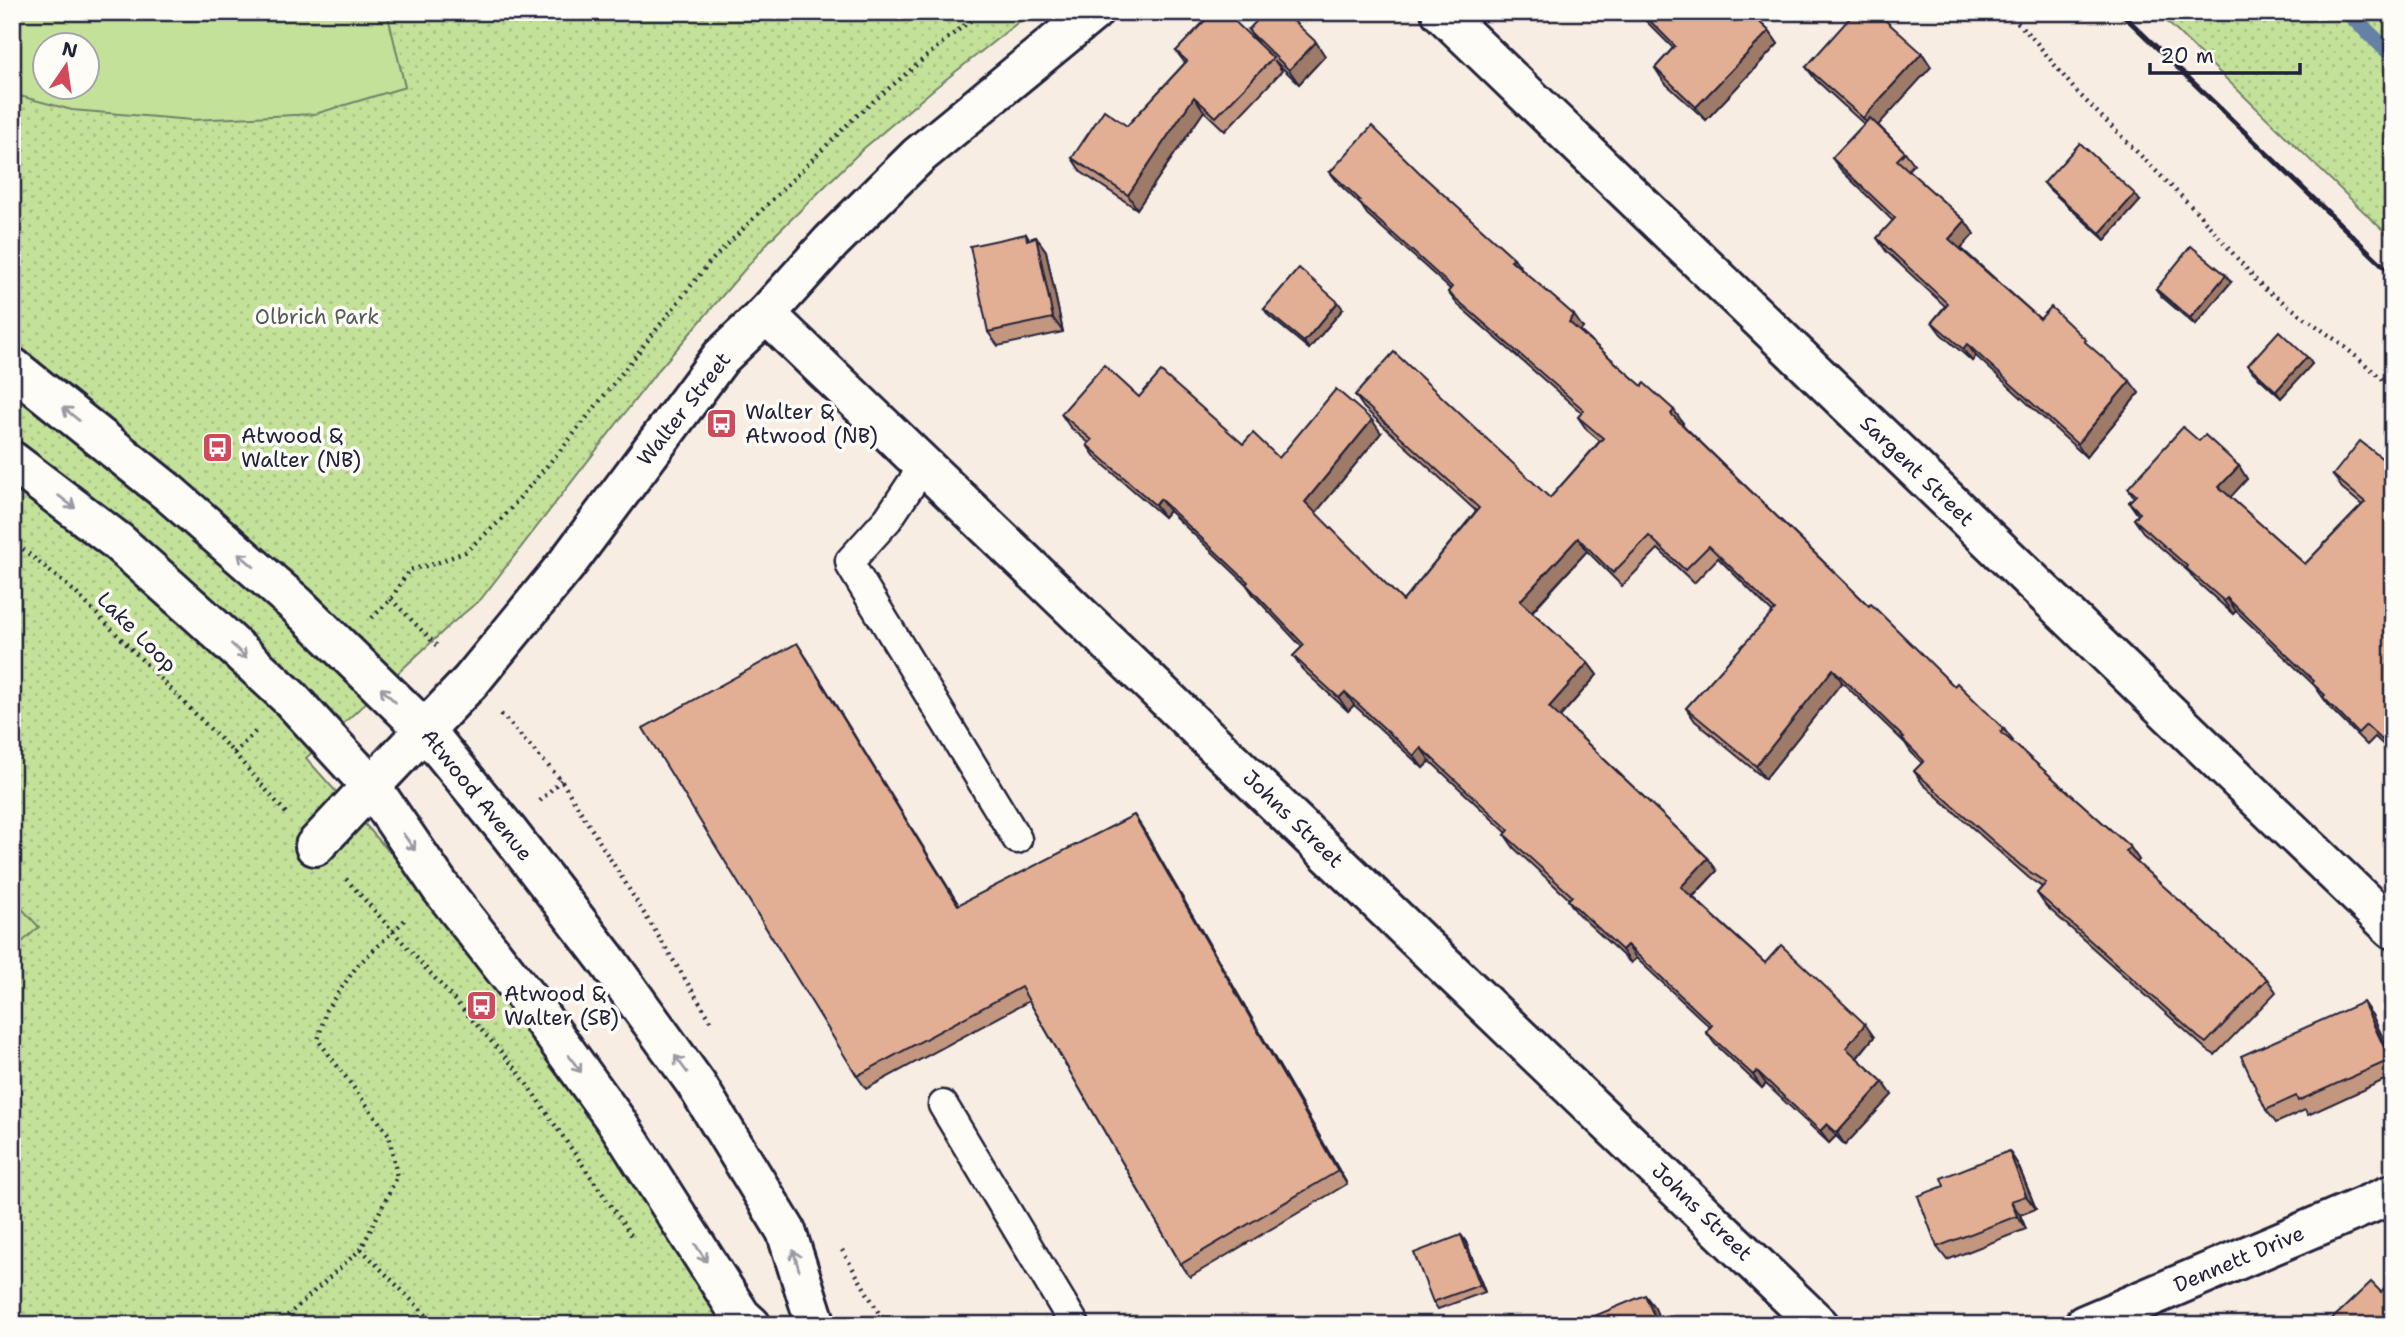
<svg xmlns="http://www.w3.org/2000/svg" width="2405" height="1337" font-family="'Shantell Sans',sans-serif">
  <style>
    .grass { fill: url(#grass-dots); stroke: #72826a; stroke-width: 2; fill-rule: evenodd }
    .garden { fill: #c3e199; stroke: #72826a; stroke-width: 2; fill-rule: evenodd }
    .lines { fill: none; stroke-linecap: round; stroke-linejoin: round }
    .stream { stroke: #6681a6; stroke-width: 16 }
    .service-casing { stroke: #22223b; stroke-width: 33 }
    .minor-casing { stroke: #22223b; stroke-width: 44 }
    .tertiary-casing { stroke: #22223b; stroke-width: 44 }
    .path { stroke: #22223b; stroke-width: 4.5; stroke-dasharray: 2 5; stroke-linecap: butt }
    .service { stroke: #fdfcf7; stroke-width: 28 }
    .minor { stroke: #fdfcf7; stroke-width: 38 }
    .tertiary { stroke: #fdfcf7; stroke-width: 38 }
    .rail { stroke: #22223b; stroke-width: 5 }
    .wall { fill: #c2967f; stroke: #22223b; stroke-width: 2 }
    .shaded-wall { fill: #9e7a68; stroke: #22223b; stroke-width: 2 }
    .building { fill: #e2af94; stroke: #22223b; stroke-width: 2 }
    .oneway { stroke: #9a9aa2 }
    .labels { text-anchor: middle; stroke-width: 7; stroke-linejoin: round; paint-order: stroke }
    .park-label { font-size: 21px; fill: #525b57; stroke: #fdfcf7 }
    .street-label { font-size: 21px; fill: #22223b; stroke: #fdfcf7 }
    .poi-label { font-size: 21px; fill: #22223b; stroke: #fdfcf7; text-anchor: start }
  </style>
  <defs>
    <pattern id="grass-dots" width="8" height="8" patternUnits="userSpaceOnUse" patternTransform="scale(1.75)"><rect width="8" height="8" fill="#c3e199"/><path d="M2 2h.1M6 6h.1" fill="none" stroke="#a7c185" stroke-width="1.8" stroke-linecap="round"/></pattern>
  </defs>
  <rect width="100%" height="100%" fill="#f8ede3"/>
  <filter id="ink" filterUnits="userSpaceOnUse"><feTurbulence type="fractalNoise" baseFrequency=".0143" numOctaves="2"/><feDisplacementMap in="SourceGraphic" scale="14" xChannelSelector="R" yChannelSelector="G"/><feConvolveMatrix kernelMatrix="1 2 1 2 8 2 1 2 1" color-interpolation-filters="sRGB"/></filter>
  <g filter="url(#ink)">
    <g class="grass">
      <path d="M12 12H1031L935 88 863 149 770 240 656 373 481 599 451 624 306 758 428 895 751 1325H12ZM46 46H88V88H46Z"/>
      <path d="M2157 12H2393V240Z"/>
    </g>
    <g class="garden">
      <path d="M12 12H387L405 87 315 114 192 120 72 110 12 94ZM46 46H88V88H46Z"/>
      <path d="M12 898 39 927 12 951Z"/>
    </g>
    <g class="lines">
      <path class="stream" d="M2347 12 2393 56"/>
      <defs>
        <g id="service">
          <path d="M924 465 888 519 850 561 851 566 1017 839"/>
          <path d="M943 1105 1075 1325"/>
        </g>
        <g id="minor">
          <path d="M1441 12 2393 929"/>
          <path d="M766 314 1819 1325"/>
          <path d="M315 846 371 786"/>
          <path d="M2084 1325 2393 1194"/>
        </g>
        <g id="tertiary">
          <path d="M12 367 169 493 297 605 424 729 509 833 606 959 696 1084 786 1231 816 1325"/>
          <path d="M12 461 117 541 200 615 290 698 371 786 441 888 530 1002 619 1125 741 1316 751 1325"/>
          <path d="M371 786 471 681 566 565 721 357 766 314 831 242 918 156 1093 12"/>
        </g>
      </defs>
      <use href="#service" class="service-casing"/>
      <use href="#minor" class="minor-casing"/>
      <use href="#tertiary" class="tertiary-casing"/>
      <g class="path">
        <path d="M2008 12 2036 42 2075 90 2198 213 2262 287 2340 343 2393 388"/>
        <path d="M12 540 75 592 234 753 286 813"/>
        <path d="M391 599 440 649"/>
        <path d="M372 618 391 599 409 570 434 564 465 552 500 521 569 440 709 263 854 118 948 38 982 12"/>
        <path d="M501 714 561 780 713 1024"/>
        <path d="M234 753 258 729"/>
        <path d="M540 801 561 780"/>
        <path d="M346 879 517 1070 631 1235"/>
        <path d="M361 1249 436 1325"/>
        <path d="M842 1250 886 1325"/>
        <path d="M277 1325 361 1249 397 1177 389 1135 318 1040 326 1010 357 966 407 918"/>
      </g>
      <use href="#service" class="service"/>
      <use href="#minor" class="minor"/>
      <use href="#tertiary" class="tertiary"/>
      <path class="rail" d="M2120 12 2393 275"/>
    </g>
    <g class="wall">
      <path d="M1637 12H1751L1752 15 1769 31 1778 44 1706 120 1664 82 1655 68 1673 48Z"/>
      <path d="M1248 30 1325 56 1299 84 1274 60 1282 71 1225 131 1204 111 1137 209 1081 172 1072 158 1127 126 1185 63 1176 51 1257 42Z"/>
      <path d="M1922 53 1931 67 1878 125 1905 152 1914 164 1908 170 1965 221 1974 234 1961 248 2040 319 2091 348 2139 393 2086 457 1976 356 1972 361 1941 334 1932 322 1945 306 1886 251 1877 238 1893 221 1841 170 1832 158 1864 124 1816 80 1806 67Z"/>
      <path d="M1330 172 1424 177 1583 328 1580 331 1683 423 1682 424 1869 606 1954 686 2004 729 2013 741 2012 742 2130 847 2139 860 2136 862 2267 979 2276 992 2215 1055 2207 1050 2046 906 2037 893 2042 887 2029 878 1923 784 1914 771 1922 763 1911 752 1905 743 1842 682 1765 779 1695 721 1686 708 1773 613 1718 558 1694 583 1658 549 1622 586 1587 551 1532 612 1588 663 1597 675 1560 717 1708 858 1717 871 1693 897 1765 963 1874 1037 1857 1058 1883 1082 1892 1095 1845 1145 1836 1136 1829 1143 1766 1084 1762 1088 1715 1044 1706 1032 1710 1027 1636 958 1631 963 1577 913 1568 900 1569 899 1514 848 1505 835 1507 833 1430 761 1423 768 1354 705 1348 711 1302 669 1293 656 1302 647 1255 597 1246 584 1169 511 1164 517 1096 458 1087 445 1089 443 1070 427 1061 414 1139 397 1243 444 1279 458 1381 433 1315 513 1403 601 1476 511 1364 408 1355 395 1550 498 1600 441 1587 430 1578 417 1582 413 1457 304 1448 292 1450 289 1367 214 1361 205 1339 184Z"/>
      <path d="M2044 183 2140 201 2105 240 2049 189Z"/>
      <path d="M1026 234 1029 239 1036 237 1046 251 1063 332 998 346 988 332Z"/>
      <path d="M2231 282 2195 325 2161 296 2156 289Z"/>
      <path d="M1264 309H1343L1309 349 1269 316Z"/>
      <path d="M2307 357 2312 364 2281 398 2253 372 2248 365Z"/>
      <path d="M2199 441 2239 466 2247 479 2230 497 2305 564 2362 505 2342 488 2333 475 2393 467V754L2375 737 2367 745 2332 710 2314 685 2236 611 2233 614 2195 580 2189 572 2143 532 2134 519 2138 515 2129 502 2134 497 2128 488Z"/>
      <path d="M806 657 959 905 1134 815 1143 829 1347 1184 1190 1277 1181 1264 1029 1001 866 1089 857 1076Z"/>
      <path d="M2372 1015 2393 1059V1076L2308 1115 2305 1110 2276 1123 2266 1110Z"/>
      <path d="M2009 1151 2018 1165 2036 1209 2020 1215 2026 1229 1947 1260 1937 1247 1944 1186Z"/>
      <path d="M1461 1235 1466 1242 1485 1292 1438 1309 1433 1302Z"/>
    </g>
    <g class="shaded-wall">
      <path d="M1769 31 1778 44 1706 120 1696 107Z"/>
      <path d="M1316 42 1325 56 1299 84 1289 70Z"/>
      <path d="M1922 53 1931 67 1873 131 1863 118Z"/>
      <path d="M1194 97 1204 111 1137 209 1128 195Z"/>
      <path d="M2135 194 2140 201 2105 240 2100 233Z"/>
      <path d="M1965 221 1974 234 1958 251 1949 239Z"/>
      <path d="M1036 237 1046 251 1063 332 1053 318Z"/>
      <path d="M1514 258 1523 270 1511 260Z"/>
      <path d="M2226 275 2231 282 2195 325 2190 318Z"/>
      <path d="M1338 302 1343 309 1309 349 1304 342Z"/>
      <path d="M1574 315 1583 328 1578 334 1569 322Z"/>
      <path d="M1967 344 1976 356 1972 361 1963 349Z"/>
      <path d="M2307 357 2312 364 2281 398 2276 391Z"/>
      <path d="M2130 381 2139 393 2086 457 2077 444Z"/>
      <path d="M1674 410 1683 423 1680 426 1671 414Z"/>
      <path d="M1372 420 1381 433 1314 515 1305 502Z"/>
      <path d="M2239 466 2247 479 2228 500 2219 487Z"/>
      <path d="M1160 499 1169 511 1164 517 1155 505Z"/>
      <path d="M1578 538 1587 551 1529 614 1520 601Z"/>
      <path d="M2227 598 2236 611 2233 614 2224 601Z"/>
      <path d="M797 643 806 657 967 919 958 905Z"/>
      <path d="M1588 663 1597 675 1557 720 1549 707Z"/>
      <path d="M1833 669 1842 682 1765 779 1756 766Z"/>
      <path d="M1345 692 1354 705 1348 711 1339 698Z"/>
      <path d="M1421 748 1430 761 1423 768 1414 756Z"/>
      <path d="M1134 815 1143 829 1347 1184 1338 1171Z"/>
      <path d="M2130 847 2139 860 2135 864 2126 851Z"/>
      <path d="M1708 858 1717 871 1690 899 1681 887Z"/>
      <path d="M1627 945 1636 958 1631 963 1622 950Z"/>
      <path d="M2363 1002 2372 1015 2393 1059V1064Z"/>
      <path d="M1865 1024 1874 1037 1855 1060 1846 1048Z"/>
      <path d="M1757 1071 1766 1084 1762 1088 1753 1075Z"/>
      <path d="M1883 1082 1892 1095 1845 1145 1837 1133Z"/>
      <path d="M1827 1124 1836 1136 1829 1143 1820 1131Z"/>
      <path d="M2009 1151 2018 1165 2036 1209 2026 1196Z"/>
      <path d="M2011 1201 2020 1215 2026 1229 2017 1216Z"/>
      <path d="M1461 1235 1466 1242 1485 1292 1480 1285Z"/>
      <path d="M1645 1295 1655 1308 1662 1325H1658Z"/>
    </g>
    <g class="building">
      <path d="M1213 12H1225L1273 58 1216 117 1194 97 1128 195 1072 158 1104 110 1127 126 1187 61 1176 51Z"/>
      <path d="M1265 12H1284L1316 42 1289 70 1248 30Z"/>
      <path d="M1641 12H1749L1769 31 1696 107 1655 68 1675 46Z"/>
      <path d="M1855 12H1876L1922 53 1863 118 1806 67Z"/>
      <path d="M1870 118 1905 152 1897 160 1965 221 1949 239 2040 319 2051 307 2086 340 2084 341 2130 381 2077 444 1967 344 1963 349 1932 322 1948 304 1877 238 1895 218 1832 158Z"/>
      <path d="M1372 126 1424 177 1514 258 1511 260 1574 315 1569 322 1642 386 1644 383 1674 410 1671 414 1869 606 1871 604 1954 686 1957 683 2004 729 2001 732 2130 847 2126 851 2132 858 2267 979 2206 1043 2198 1037 2037 893 2046 883 2020 865 1914 771 1924 761 1902 739 1904 738 1833 669 1756 766 1686 708 1775 610 1709 546 1685 570 1649 536 1613 573 1578 538 1520 601 1588 663 1549 707 1708 858 1681 887 1765 963 1781 945 1865 1024 1846 1048 1883 1082 1837 1133 1827 1124 1820 1131 1757 1071 1753 1075 1706 1032 1712 1025 1627 945 1622 950 1568 900 1572 896 1505 835 1509 830 1421 748 1414 756 1345 692 1339 698 1293 656 1304 645 1246 584 1248 582 1160 499 1155 505 1087 445 1092 440 1061 414 1104 365 1139 397 1161 372 1243 444 1253 433 1279 458 1336 389 1372 420 1305 502 1403 601 1479 508 1355 395 1394 352 1550 498 1603 438 1578 417 1584 410 1448 292 1452 287 1358 202 1360 200 1330 172Z"/>
      <path d="M2080 143 2135 194 2100 233 2044 183Z"/>
      <path d="M1026 234 1027 240 1036 237 1053 318 988 332 970 246Z"/>
      <path d="M2191 246 2226 275 2190 318 2156 289Z"/>
      <path d="M1299 268 1338 302 1304 342 1264 309Z"/>
      <path d="M2279 331 2307 357 2276 391 2248 365Z"/>
      <path d="M2183 427 2199 441 2205 435 2239 466 2219 487 2305 564 2365 502 2333 475 2360 441 2393 467V750L2366 725 2358 733 2323 697 2325 695 2312 683 2314 681 2227 598 2224 601 2186 568 2187 566 2134 519 2140 513 2129 502 2136 495 2128 488Z"/>
      <path d="M797 643 958 905 1134 815 1338 1171 1181 1264 1021 987 857 1076 643 728Z"/>
      <path d="M2363 1002 2390 1060 2298 1101 2296 1096 2266 1110 2241 1056Z"/>
      <path d="M2009 1151 2026 1196 2011 1201 2017 1216 1937 1247 1918 1196 1944 1186 1941 1178Z"/>
      <path d="M1461 1235 1480 1285 1433 1302 1414 1253Z"/>
      <path d="M2393 1278V1325H2327V1324L2371 1282 2381 1292Z"/>
      <path d="M1645 1295 1658 1325H1573Z"/>
    </g>
    <defs><path id="oneway-shaft" d="M-6 0H5M1.5-3L5.5 0L1.5 3" fill="none" stroke-width="1.6" stroke-linecap="round" stroke-linejoin="round" transform="scale(1.75)"/></defs>
    <g class="oneway">
      <use href="#oneway-shaft" transform="translate(71 414) rotate(-141)"/>
      <use href="#oneway-shaft" transform="translate(67 502) rotate(37)"/>
      <use href="#oneway-shaft" transform="translate(246 560) rotate(-139)"/>
      <use href="#oneway-shaft" transform="translate(239 651) rotate(43)"/>
      <use href="#oneway-shaft" transform="translate(388 695) rotate(-136)"/>
      <use href="#oneway-shaft" transform="translate(409 842) rotate(55)"/>
      <use href="#oneway-shaft" transform="translate(575 1064) rotate(54)"/>
      <use href="#oneway-shaft" transform="translate(681 1064) rotate(-126)"/>
      <use href="#oneway-shaft" transform="translate(701 1253) rotate(57)"/>
      <use href="#oneway-shaft" transform="translate(796 1260) rotate(-107)"/>
    </g>
  </g>
  <defs>
    <symbol id="bus-square" viewBox="-11 -11 22 22"><rect x="-9" y="-9" width="18" height="18" rx="4" fill="#d1495b" stroke="#fdfcf7"/><path d="M-5-6H5V4H4V6H2V4H-2V6H-4V4H-5ZM-3.5-4V0h7V-4ZM-3.5 1.2v1.5H-2V1.2ZM2 1.2v1.5H3.5V1.2Z" fill="#fff"/></symbol>
  </defs>
  <g fill-rule="evenodd">
    <use href="#bus-square" x="704" y="406" width="35" height="35"/>
    <use href="#bus-square" x="200" y="430" width="35" height="35"/>
    <use href="#bus-square" x="464" y="988" width="35" height="35"/>
  </g>
  <g class="labels">
    <g class="park-label">
      <text x="317" y="324">Olbrich Park</text>
    </g>
    <g class="street-label">
      <text transform="translate(684 409) rotate(-52)" y="7">Walter Street</text>
      <text transform="translate(1917 471) rotate(44)" y="7">Sargent Street</text>
      <text transform="translate(137 632) rotate(45)" y="7">Lake Loop</text>
      <text transform="translate(477 795) rotate(51)" y="7">Atwood Avenue</text>
      <text transform="translate(1293 819) rotate(44)" y="7">Johns Street</text>
      <text transform="translate(1702 1212) rotate(44)" y="7">Johns Street</text>
      <text transform="translate(2239 1259) rotate(-23)" y="7">Dennett Drive</text>
    </g>
    <g class="poi-label">
      <text x="745" y="419">Walter &amp;<tspan x="745" dy="24">Atwood (NB)</tspan></text>
      <text x="241" y="443">Atwood &amp;<tspan x="241" dy="24">Walter (NB)</tspan></text>
      <text x="504" y="1001">Atwood &amp;<tspan x="504" dy="24">Walter (SB)</tspan></text>
    </g>
  </g>
  <rect width="2405" height="1337" fill="none" stroke="#fdfcf7" stroke-width="42"/>
  <rect x="21" y="21" width="2363" height="1295" fill="none" stroke="#22223b" stroke-width="2.5" filter="url(#ink)"/>
  <g transform="translate(66 66) rotate(13)"><circle r="33" fill="#fdfcf7" stroke="#a5a5ac" stroke-width="2"/>
  <path d="M0-5L12 26L0 18L-12 26Z" fill="#d1495b"/>
  <text y="-10" font-size="19" font-weight="bold" text-anchor="middle" fill="#22223b">N</text>
  </g>
  <path d="M2150 63v10h150v-10" fill="none" stroke="#22223b" stroke-width="3.5"/>
  <text x="2160" y="63" font-size="21" fill="#22223b" stroke="#fdfcf7" stroke-width="5" paint-order="stroke">20 m</text>
</svg>
